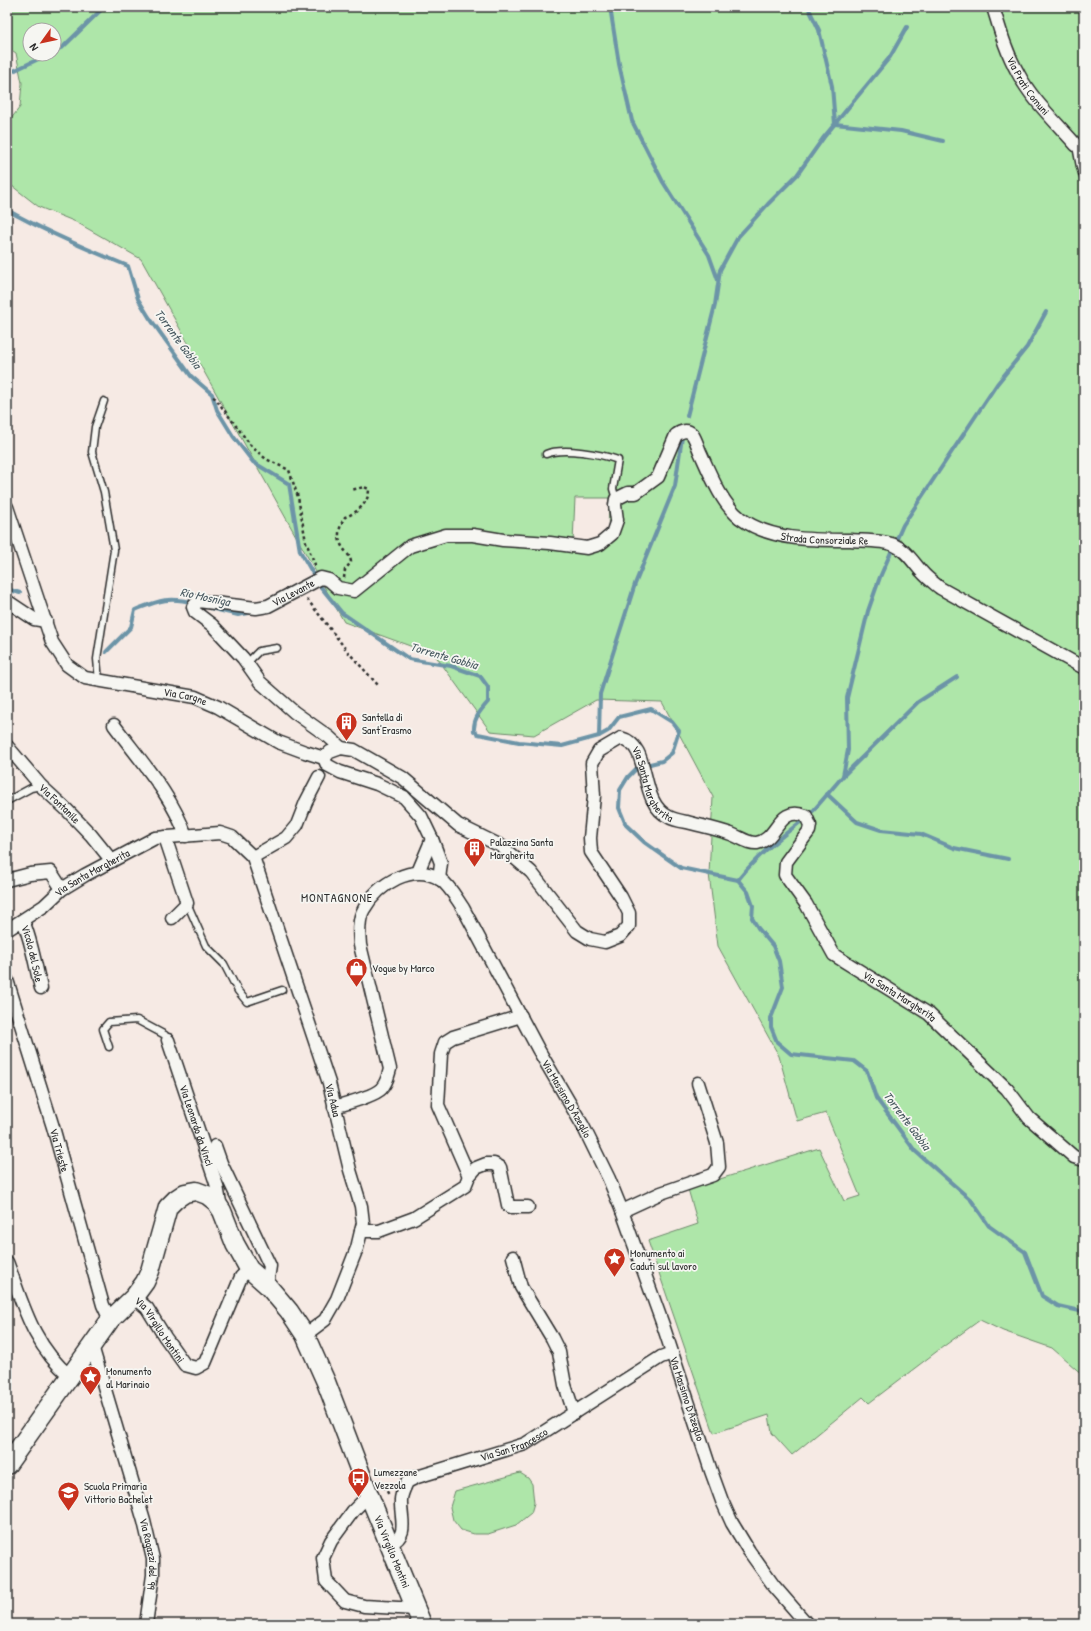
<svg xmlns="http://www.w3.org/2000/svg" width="1091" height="1631" font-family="'Patrick Hand',sans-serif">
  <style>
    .green { fill: #aee6a9; stroke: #6c886a; fill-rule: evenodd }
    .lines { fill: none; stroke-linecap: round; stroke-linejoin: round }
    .stream { stroke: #6c94a7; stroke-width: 4 }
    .lane-casing { stroke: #2b2b2b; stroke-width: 9 }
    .street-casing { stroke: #2b2b2b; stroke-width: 15 }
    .secondary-casing { stroke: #2b2b2b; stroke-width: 21 }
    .path { stroke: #2b2b2b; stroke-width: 2.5; stroke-dasharray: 3 3; stroke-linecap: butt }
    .lane { stroke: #f6f6f2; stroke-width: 6 }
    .street { stroke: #f6f6f2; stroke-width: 12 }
    .secondary { stroke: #f6f6f2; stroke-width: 18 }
    .labels { text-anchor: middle; stroke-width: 3.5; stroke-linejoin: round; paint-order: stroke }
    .street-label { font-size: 11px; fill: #2b2b2b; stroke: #f6f6f2 }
    .poi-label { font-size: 11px; fill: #2b2b2b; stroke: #f6f6f2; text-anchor: start }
    .water-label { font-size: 12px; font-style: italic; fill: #46575e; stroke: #f6f6f2 }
    .neighbourhood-label { font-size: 12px; letter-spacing: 1px; fill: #2b2b2b; stroke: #f6f6f2 }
  </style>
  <rect width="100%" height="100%" fill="#f6eae4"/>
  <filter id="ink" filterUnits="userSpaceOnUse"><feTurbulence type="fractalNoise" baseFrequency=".025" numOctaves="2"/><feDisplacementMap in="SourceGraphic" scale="8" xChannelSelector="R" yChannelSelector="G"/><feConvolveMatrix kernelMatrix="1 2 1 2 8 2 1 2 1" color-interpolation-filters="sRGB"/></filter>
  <g filter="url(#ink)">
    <g class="green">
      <path d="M7 7H1084V1376L1052 1348 1003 1331 980 1320 940 1349 869 1403 863 1397 792 1455 772 1433 769 1415 714 1433 648 1241 698 1224 688 1189 819 1148 844 1201 860 1196 826 1113 797 1121 779 1056 718 946 709 874 713 797 662 702 596 700 534 735 490 731 435 655 344 622 141 259 76 222 39 207 7 182V124L20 107 22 83 16 53 7 47ZM30 30H54V54H30ZM575 498H609L608 534 590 545 573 542Z"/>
      <path d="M520 1473 528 1478 532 1484 534 1503 531 1513 516 1525 488 1534H474L461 1530 453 1520 450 1507 455 1491Z"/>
    </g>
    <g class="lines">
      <g class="stream">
        <path d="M610 7 619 64 632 121 663 182 709 255 718 280"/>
        <path d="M808 7 819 30 832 86 835 124 901 131 943 141"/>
        <path d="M54 51 63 47 104 7"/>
        <path d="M7 74 49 54"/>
        <path d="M7 210C46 232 86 249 128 266L138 299 149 317 191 376 212 394 217 410 233 436 253 462 289 484 300 551 320 586 342 613 409 659 451 666 480 676 488 687V702C480 711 473 719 474 731L478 734 519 742 562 746 599 736 608 731 619 717 651 709 672 722 679 731 672 753 662 761 638 767 628 777 620 790 619 808 626 825 644 842 668 859 681 868 738 880 748 892 753 906 752 918 758 928 773 946 779 961 783 987 771 1018V1027L777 1042 791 1054 854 1061 867 1071 876 1098 915 1151 971 1200 989 1226 1025 1252 1042 1296 1058 1306 1084 1312"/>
        <path d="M687 416 715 305 720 270 738 237 768 204 797 175 824 137 890 57 907 27"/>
        <path d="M7 589 20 593"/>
        <path d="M210 608 238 615 254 612"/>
        <path d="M106 652 131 627 135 610C158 601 168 596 194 603"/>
        <path d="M599 736 600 694 635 584 675 486 682 437"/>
        <path d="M843 776 848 750 847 698 868 611 880 577 903 525 997 384 1027 347 1046 312"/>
        <path d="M827 794 857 822 881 830 921 834 954 848 1008 859"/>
        <path d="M813 811 843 776 918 702 957 677"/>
        <path d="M738 880C756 857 776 841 799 823"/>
      </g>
      <defs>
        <g id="lane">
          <path d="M1076 146 1080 167 1084 180"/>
          <path d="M546 454C563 447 601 454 618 460L613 489 616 499"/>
          <path d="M247 663 259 651 277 648"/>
          <path d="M99 681 97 659 114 550 104 492 92 452 95 427 104 401"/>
          <path d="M7 801 31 788 41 786"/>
          <path d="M187 903 206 946 224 964 238 991 247 1002 282 990"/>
          <path d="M109 1047 103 1029 109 1022 137 1020 165 1035 168 1040"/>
        </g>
        <g id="street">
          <path id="s1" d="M993 7C1000 30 1006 52 1018 73 1031 99 1057 123 1076 145L1084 151"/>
          <path id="s2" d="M7 507 52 642 67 665 85 678 195 697 218 707 278 742 305 752 324 758"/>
          <path d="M7 601 34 619 46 621"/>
          <path d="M114 725C140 760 172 795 186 836"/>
          <path id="s3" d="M7 746 41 786 66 809 91 835 112 861"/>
          <path id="s4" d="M341 748 329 737 294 712 260 682 243 658 212 625 195 612 193 607 198 601 256 608 268 606 321 578 329 580 338 588 354 591 410 546 446 535H473L503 540 550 543 587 548 600 544 612 534 617 520 615 505 616 499 628 493H636L658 477 676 435C681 431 687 429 692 434 696 439 698 448 701 454 710 474 722 504 740 518 771 541 815 540 851 540 863 541 883 540 894 545 906 550 913 562 922 572 927 578 934 583 940 588L1084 668"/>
          <path id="s5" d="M324 758 330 752 341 748 354 750 403 778 458 825 501 846 531 872 577 931 590 939 605 942 620 936 629 926V913L621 897 591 852 590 838 594 796 592 763 599 751 621 738C653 746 637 802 669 817 674 820 681 821 687 822 702 826 717 829 731 834 740 837 748 844 757 843 779 839 777 805 806 816L810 825 809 831 786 862 785 875 806 904 834 955 929 1014 1007 1089 1029 1118 1074 1157 1084 1160"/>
          <path d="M324 758 327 765 340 772 377 784 404 797 421 816 432 839 441 863 439 879"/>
          <path d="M165 837 187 903 172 918"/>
          <path id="s6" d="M253 857 329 1083 350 1170 361 1206 363 1223 357 1248 337 1299 325 1320 305 1335"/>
          <path d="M418 872 432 839"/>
          <path d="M7 880 30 874 51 872 62 889"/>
          <path id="s7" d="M23 921C32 942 35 965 41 988"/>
          <path id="s8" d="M7 930 44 906 62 889 85 875 155 838 220 833 232 837 253 857 286 838 297 825 306 802 319 777"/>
          <path id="s9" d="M7 980 53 1127 103 1305 110 1320"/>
          <path id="s10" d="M168 1040 217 1186 221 1208"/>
          <path id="s11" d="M334 1107C345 1104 374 1096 381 1089 387 1083 388 1076 390 1069L360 945C359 933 358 919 364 909 378 884 413 862 440 879 450 886 456 898 463 908L538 1049 583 1126 609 1179 622 1211 663 1325 711 1471 722 1501 732 1523 749 1551 774 1586 807 1624"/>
          <path d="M215 1146 221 1163 270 1266 267 1285"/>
          <path d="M469 1176 438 1105 441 1054 445 1042 453 1037 521 1016"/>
          <path d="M622 1211 661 1193 713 1175 719 1167 717 1143 698 1083"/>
          <path d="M361 1231H379L414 1218 465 1186 469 1176 476 1168 486 1164H494L500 1167 508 1205 510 1207H528"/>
          <path d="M513 1257 521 1287 552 1338 559 1352 565 1385 574 1413"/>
          <path d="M7 1262C23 1304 33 1346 70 1376"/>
          <path id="s12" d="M134 1297 147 1308 165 1337 185 1365 196 1368 205 1363 241 1277 249 1269"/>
          <path id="s13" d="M92 1346 144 1521 153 1559V1575L146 1624"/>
          <path d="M369 1495 353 1511 331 1541 323 1558 326 1581 345 1601 364 1606 415 1609"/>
          <path id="s14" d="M390 1544C410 1535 400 1518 401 1500 401 1494 405 1487 407 1482L417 1477 525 1444 661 1357 672 1353"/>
        </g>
        <g id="secondary">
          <path id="s15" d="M7 1465 110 1320 134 1297 145 1282 150 1271 168 1207 176 1199 185 1193 196 1191 207 1195 216 1202 222 1211 235 1244 249 1269 267 1285 289 1311 305 1335 326 1382 369 1495 422 1624"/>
        </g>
      </defs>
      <use href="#lane" class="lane-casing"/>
      <use href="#street" class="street-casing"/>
      <use href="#secondary" class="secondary-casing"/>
      <g class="path">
        <path d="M213 397 215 398 252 447 266 459 289 470 298 497 306 542 316 567"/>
        <path d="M344 578 345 570 351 562C350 555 347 554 343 548 336 537 339 527 345 517 357 513 369 503 369 489L364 487 351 490"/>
        <path d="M307 599 348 652 378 685"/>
        <path d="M384 1486 389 1495"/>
      </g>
      <use href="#lane" class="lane"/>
      <use href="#street" class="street"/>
      <use href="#secondary" class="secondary"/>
    </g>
  </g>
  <defs>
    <symbol id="building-pin" viewBox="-11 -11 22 30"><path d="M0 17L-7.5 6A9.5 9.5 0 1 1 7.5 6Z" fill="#c8321e" stroke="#f6f6f2"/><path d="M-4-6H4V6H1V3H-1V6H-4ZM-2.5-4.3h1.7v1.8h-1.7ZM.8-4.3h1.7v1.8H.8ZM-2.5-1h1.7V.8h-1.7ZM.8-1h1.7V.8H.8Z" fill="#fff"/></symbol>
    <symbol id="shop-pin" viewBox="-11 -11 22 30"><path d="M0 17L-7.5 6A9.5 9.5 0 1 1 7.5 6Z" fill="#c8321e" stroke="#f6f6f2"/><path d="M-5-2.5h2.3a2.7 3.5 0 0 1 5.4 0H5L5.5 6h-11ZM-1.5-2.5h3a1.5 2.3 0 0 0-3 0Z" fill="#fff"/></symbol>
    <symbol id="sight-pin" viewBox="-11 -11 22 30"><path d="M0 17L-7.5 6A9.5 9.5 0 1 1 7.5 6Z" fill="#c8321e" stroke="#f6f6f2"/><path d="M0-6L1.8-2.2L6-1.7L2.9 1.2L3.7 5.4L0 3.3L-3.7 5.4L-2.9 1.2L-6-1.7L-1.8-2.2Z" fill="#fff"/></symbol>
    <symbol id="bus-pin" viewBox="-11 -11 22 30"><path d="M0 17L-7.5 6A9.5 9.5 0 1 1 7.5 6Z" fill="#c8321e" stroke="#f6f6f2"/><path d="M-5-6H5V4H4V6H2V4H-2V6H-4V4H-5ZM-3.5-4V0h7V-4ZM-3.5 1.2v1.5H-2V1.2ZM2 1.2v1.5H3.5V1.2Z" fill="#fff"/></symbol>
    <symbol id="school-pin" viewBox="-11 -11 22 30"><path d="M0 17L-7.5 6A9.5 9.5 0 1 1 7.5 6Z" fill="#c8321e" stroke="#f6f6f2"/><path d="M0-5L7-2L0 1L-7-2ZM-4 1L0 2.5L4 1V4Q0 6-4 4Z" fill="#fff"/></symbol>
  </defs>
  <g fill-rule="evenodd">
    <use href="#building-pin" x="334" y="710" width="25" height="34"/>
    <use href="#building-pin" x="462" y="836" width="25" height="34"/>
    <use href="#shop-pin" x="344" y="956" width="25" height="34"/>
    <use href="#sight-pin" x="602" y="1246" width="25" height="34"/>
    <use href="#sight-pin" x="78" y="1364" width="25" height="34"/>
    <use href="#bus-pin" x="346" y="1466" width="25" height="34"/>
    <use href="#school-pin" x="56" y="1480" width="25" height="34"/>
  </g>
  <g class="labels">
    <g class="street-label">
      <text dy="4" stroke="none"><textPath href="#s1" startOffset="87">Via Prati Comuni</textPath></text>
      <text dy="4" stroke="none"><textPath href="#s4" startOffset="996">Strada Consorziale Re</textPath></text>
      <text dy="4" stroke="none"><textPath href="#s4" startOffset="313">Via Levante</textPath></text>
      <text dy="4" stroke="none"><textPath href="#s2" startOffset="294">Via Cargne</textPath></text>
      <text dy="4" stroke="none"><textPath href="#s5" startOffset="657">Via Santa Margherita</textPath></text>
      <text dy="4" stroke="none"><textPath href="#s3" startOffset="78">Via Fontanile</textPath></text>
      <text dy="4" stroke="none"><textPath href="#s8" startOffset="103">Via Santa Margherita</textPath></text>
      <text dy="4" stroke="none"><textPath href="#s7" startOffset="34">Vicolo del Sole</textPath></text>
      <text dy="4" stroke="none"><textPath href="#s5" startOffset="1087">Via Santa Margherita</textPath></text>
      <text dy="4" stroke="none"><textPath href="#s11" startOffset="582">Via Massimo D'Azeglio</textPath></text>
      <text dy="4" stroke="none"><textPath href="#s6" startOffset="256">Via Adua</textPath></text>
      <text dy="4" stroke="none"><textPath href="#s10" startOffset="90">Via Leonardo da Vinci</textPath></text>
      <text dy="4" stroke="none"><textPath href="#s9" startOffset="178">Via Trieste</textPath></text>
      <text dy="4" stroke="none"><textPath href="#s12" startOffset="42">Via Virgilio Montini</textPath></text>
      <text dy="4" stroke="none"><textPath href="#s11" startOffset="906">Via Massimo D'Azeglio</textPath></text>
      <text dy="4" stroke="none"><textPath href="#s14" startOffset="182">Via San Francesco</textPath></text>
      <text dy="4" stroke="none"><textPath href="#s15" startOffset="760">Via Virgilio Montini</textPath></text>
      <text dy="4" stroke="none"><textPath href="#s13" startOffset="216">Via Ragazzi del '99</textPath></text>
    </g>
    <g class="poi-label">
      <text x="362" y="721">Santella di<tspan x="362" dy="13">Sant'Erasmo</tspan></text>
      <text x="490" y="846">Palazzina Santa<tspan x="490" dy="13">Margherita</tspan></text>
      <text x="372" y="972">Vogue by Marco</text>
      <text x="630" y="1257">Monumento ai<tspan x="630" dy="13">Caduti sul lavoro</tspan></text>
      <text x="106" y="1375">Monumento<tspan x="106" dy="13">al Marinaio</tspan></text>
      <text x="374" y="1476">Lumezzane<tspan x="374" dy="13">Vezzola</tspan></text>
      <text x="84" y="1490">Scuola Primaria<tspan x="84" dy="13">Vittorio Bachelet</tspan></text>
    </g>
    <g class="water-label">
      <text transform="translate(178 339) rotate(54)" y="4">Torrente Gobbia</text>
      <text transform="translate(205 597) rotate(12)" y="4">Rio Mosniga</text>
      <text transform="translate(444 656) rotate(16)" y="4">Torrente Gobbia</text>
      <text transform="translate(907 1121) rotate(53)" y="4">Torrente Gobbia</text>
    </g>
    <g class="neighbourhood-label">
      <text x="337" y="902">MONTAGNONE</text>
    </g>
  </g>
  <rect width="1091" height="1631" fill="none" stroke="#f6f6f2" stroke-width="24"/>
  <rect x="12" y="12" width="1067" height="1607" fill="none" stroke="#2b2b2b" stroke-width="1.5" filter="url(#ink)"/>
  <g transform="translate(42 42) rotate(237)"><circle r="19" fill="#f6f6f2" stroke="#a5a5a2"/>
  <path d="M0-3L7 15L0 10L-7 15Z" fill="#c8321e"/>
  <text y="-6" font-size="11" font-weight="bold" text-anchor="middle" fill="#2b2b2b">N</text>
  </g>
</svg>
